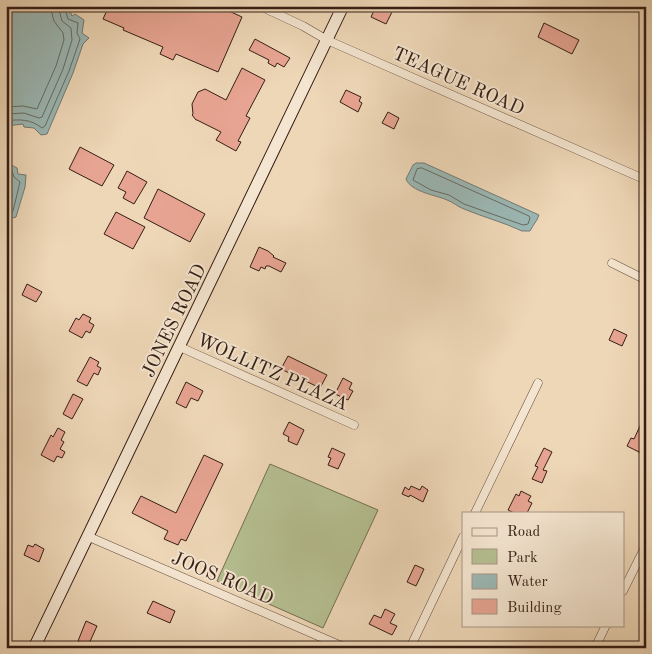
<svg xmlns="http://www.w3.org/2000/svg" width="652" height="654" font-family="'Old Standard TT',serif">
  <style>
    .green { fill: #b5bf91; stroke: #756e52 }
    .water { fill: #9bb8b5; stroke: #727a75 }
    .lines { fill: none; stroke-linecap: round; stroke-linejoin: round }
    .shore { stroke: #686b64; stroke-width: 1 }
    .building { fill: #e7a492; stroke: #351e14 }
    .street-casing { stroke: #634c3d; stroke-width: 9 }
    .secondary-casing { stroke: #351e14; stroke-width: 13 }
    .street { stroke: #f4e5d0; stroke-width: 8 }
    .secondary { stroke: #f4e5d0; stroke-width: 11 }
    .labels { text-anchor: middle; stroke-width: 4; stroke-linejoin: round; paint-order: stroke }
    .street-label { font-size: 19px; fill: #351e14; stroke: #f4e5d0 }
  </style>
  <rect width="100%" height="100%" fill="#eed7b7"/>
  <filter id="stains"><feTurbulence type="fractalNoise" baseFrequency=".004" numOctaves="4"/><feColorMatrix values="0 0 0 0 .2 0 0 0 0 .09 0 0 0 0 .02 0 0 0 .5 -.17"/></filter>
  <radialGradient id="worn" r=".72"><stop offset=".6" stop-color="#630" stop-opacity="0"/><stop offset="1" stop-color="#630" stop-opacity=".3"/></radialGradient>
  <path class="green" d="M270 464 378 510 323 628 217 581Z"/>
  <g class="water">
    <path d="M11 6H67L69 8 72 16 75 14 84 20 82 33 89 38 83 44 73 73 47 134 41 135 34 128 24 127 23 124 6 126V14Z"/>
    <path d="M6 162 17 168 18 174 26 175 25 187 16 217 9 219 11 227 6 247Z"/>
    <path d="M416 163H424L539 215C537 221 533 225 530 231H522C503 222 483 217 464 209 458 207 453 202 447 200 436 195 411 192 406 179L413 165Z"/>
  </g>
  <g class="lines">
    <g class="shore">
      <path d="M6 107 23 106 37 109 56 66 64 40 63 33 54 21 50 6"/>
      <path d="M6 114 24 113 39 118 42 117 63 69 72 40 71 28 62 21 58 6"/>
      <path d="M6 121C19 119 31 119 42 128L45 126 69 71 80 39 77 33 78 23 68 19 64 6"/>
      <path d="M6 168 12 171 14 177 20 182 13 211 6 215"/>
      <path d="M422 168 529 216 530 218 528 224 523 225 464 204 449 195 431 190 413 180 417 169Z"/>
    </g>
  </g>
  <g class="building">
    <path d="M109 6H218L242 17 218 72 176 54 173 60 160 54 163 47 123 30 124 28 103 19Z"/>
    <path d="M376 6H386L393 10 386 24 371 17Z"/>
    <path d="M544 23 579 40 572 54 538 37Z"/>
    <path d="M255 39 290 58 284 67 277 63 275 67 268 63 269 60 249 50Z"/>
    <path d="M242 68 265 80 246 116 250 118 238 141 241 142 236 151 216 140 221 132 197 120H196L192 115 193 114 192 104 198 92 205 89 226 100Z"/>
    <path d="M346 90 361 97 359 101 362 103 358 112 340 102Z"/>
    <path d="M388 112 399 118 394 129 382 123Z"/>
    <path d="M80 147 114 165 102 186 69 169Z"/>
    <path d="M127 171 147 182 134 204 123 198 126 192 118 188Z"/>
    <path d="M158 189 205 214 190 242 144 218Z"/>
    <path d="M116 212 145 227 133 249 104 234Z"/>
    <path d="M259 247 268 251 274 256 273 257 286 263 281 272 269 266H266L265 269 261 267 259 271 250 267Z"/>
    <path d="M27 284 42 292 36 302 22 295Z"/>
    <path d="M83 314 91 318 89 322 94 325 90 333 86 331 82 338 69 331 76 318 79 320Z"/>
    <path d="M614 329 627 335 622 346 609 340Z"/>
    <path d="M288 356 327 375 320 388 281 369Z"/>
    <path d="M90 357 99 362 97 366 101 368 98 375 94 373 87 386 77 381Z"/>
    <path d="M343 378 352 383 349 389 353 391 348 400 335 394Z"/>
    <path d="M186 382 203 391 198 401 191 398 186 408 176 403Z"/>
    <path d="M73 394 83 399 72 419 63 414Z"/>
    <path d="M646 413V444L641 453 627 446 631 438 634 439Z"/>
    <path d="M289 422 304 430 297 445 288 441 289 437 283 434Z"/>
    <path d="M58 428 65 432 61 440 64 442 60 449 65 452 62 458 57 456 54 462 41 455 51 435 53 437Z"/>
    <path d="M332 448 345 454 338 469 328 465 331 458 328 457Z"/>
    <path d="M544 448 552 452 543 470 547 471 542 483 532 479 538 467 535 466Z"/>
    <path d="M204 455 223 464 186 541 181 539 178 545 164 539 168 531 132 513 141 496 176 513Z"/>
    <path d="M411 486 420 490 422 486 428 490 423 502 410 495 409 497 402 494 405 487 409 490Z"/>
    <path d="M521 491 531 496 528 501 532 503 527 513H514L508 510 516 494 519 496Z"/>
    <path d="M35 544 44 549 39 562 24 555 28 545 33 547Z"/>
    <path d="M415 565 424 569 416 586 407 582Z"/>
    <path d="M153 601 175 611 170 623 147 613Z"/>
    <path d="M385 609 395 614 390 623 397 626 392 635 369 624 374 615 381 618Z"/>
    <path d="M86 621 97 626 88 646 78 641Z"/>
  </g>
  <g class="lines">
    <defs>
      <g id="street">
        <path d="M260 6 303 26 327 40 646 180"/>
        <path d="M612 263 646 280"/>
        <path d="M180 347 354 425"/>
        <path d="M475 513 538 383"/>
        <path d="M87 536 346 648"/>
        <path d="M623 591 646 545"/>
        <path d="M410 648 463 537"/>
        <path d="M595 648 606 625"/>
      </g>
      <path id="secondary" d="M34 648 343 6"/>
    </defs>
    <use href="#street" class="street-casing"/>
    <use href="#secondary" class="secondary-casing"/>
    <use href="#street" class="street"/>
    <use href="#secondary" class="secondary"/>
  </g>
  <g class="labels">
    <g class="street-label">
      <text transform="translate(459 80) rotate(24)" y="7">TEAGUE ROAD</text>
      <text transform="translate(173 320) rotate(-64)" y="7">JONES ROAD</text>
      <text transform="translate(273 371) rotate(24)" y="7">WOLLITZ PLAZA</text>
      <text transform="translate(223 577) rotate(23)" y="7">JOOS ROAD</text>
    </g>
  </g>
  <rect width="652" height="654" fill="none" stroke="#eed7b7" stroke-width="25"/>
  <rect x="8" y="8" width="637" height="639" fill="none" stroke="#351e14" stroke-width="2.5"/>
  <rect x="12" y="12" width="627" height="629" fill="none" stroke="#351e14"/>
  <rect x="462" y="512" width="162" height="115" fill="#f4e5d0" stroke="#a89585"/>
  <rect x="472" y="528" width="25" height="8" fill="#f4e5d0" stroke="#a89585"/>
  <text x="507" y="536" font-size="15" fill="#351e14">Road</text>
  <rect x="472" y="549" width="25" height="15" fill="#b5bf91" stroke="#a89585"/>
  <text x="507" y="562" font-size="15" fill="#351e14">Park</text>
  <rect x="472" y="574" width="25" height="15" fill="#9bb8b5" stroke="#a89585"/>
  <text x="507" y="586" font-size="15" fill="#351e14">Water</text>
  <rect x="472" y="599" width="25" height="15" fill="#e7a492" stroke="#a89585"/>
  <text x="507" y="612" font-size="15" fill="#351e14">Building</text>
  <rect width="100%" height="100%" filter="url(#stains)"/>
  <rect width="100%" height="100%" fill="url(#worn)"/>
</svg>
